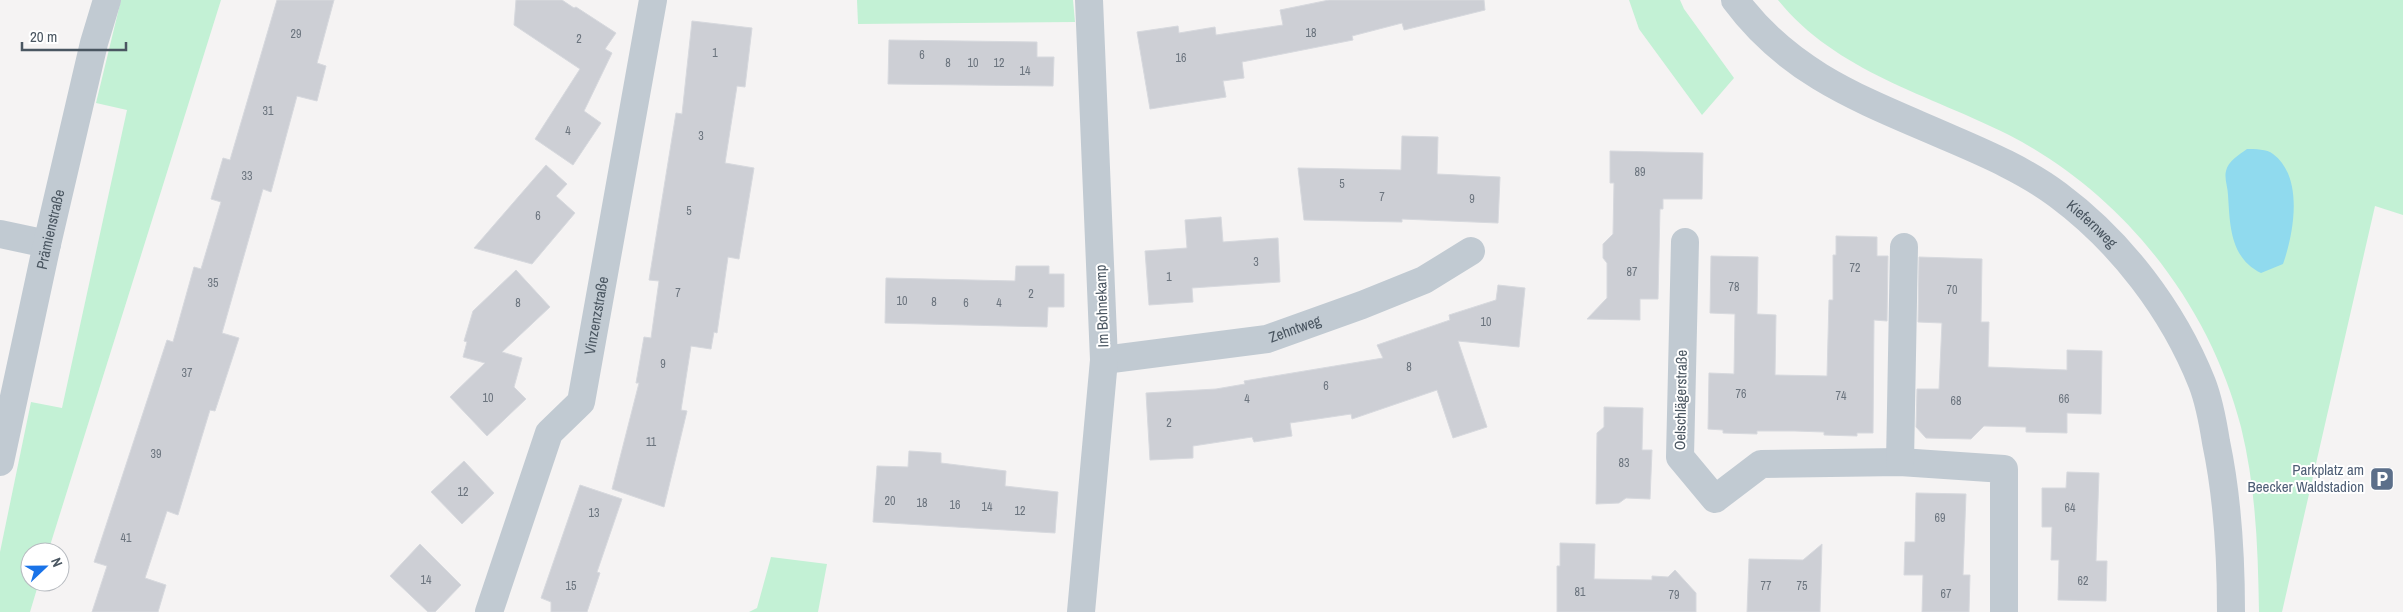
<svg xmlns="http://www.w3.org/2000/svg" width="2403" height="612" font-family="'Archivo Narrow',sans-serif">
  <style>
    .green { fill: #c3f1d5 }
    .water { fill: #90daee }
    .building { fill: #cdcfd5; stroke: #d7d9de }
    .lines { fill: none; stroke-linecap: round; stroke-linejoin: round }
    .minor { stroke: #c1cad2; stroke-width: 28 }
    .tertiary { stroke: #c1cad2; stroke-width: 28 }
    .labels { text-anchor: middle; stroke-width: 4; stroke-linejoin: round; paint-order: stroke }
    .number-label { font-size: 12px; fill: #6b747e }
    .street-label { font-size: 15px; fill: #4a5661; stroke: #fff }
    .service-label { font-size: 15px; fill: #4e5e75; stroke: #fff; text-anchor: end }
  </style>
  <rect width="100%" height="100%" fill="#f5f3f3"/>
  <g class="green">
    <path d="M121 0H221L48 552H30V582H39L30 612H0V552L31 402 62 408 127 110 96 103Z"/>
    <path d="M857 0H1073L1075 22 858 24Z"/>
    <path d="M1629 0H1680L1684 9 1734 78 1702 115 1639 29Z"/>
    <path d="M1778 0H2403V215L2375 206 2282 612H2259C2258 550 2256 488 2241 427 2209 303 2123 194 2009 135 1930 95 1836 72 1778 0Z"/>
    <path d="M771 557 827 564 818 612H749L757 608Z"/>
  </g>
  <path class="water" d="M2247 149C2255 149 2267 149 2273 154 2304 177 2294 233 2283 264L2261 273C2230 258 2230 225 2228 195 2228 188 2224 178 2226 171 2228 161 2239 155 2247 149Z"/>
  <g class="building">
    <path d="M277 0H334L317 63 326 66 317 101 297 96 271 192 263 189 222 333 239 338 215 411 210 410 178 515 167 511 145 578 166 585 158 612H92L107 566 94 562 167 340 173 342 194 267 201 269 221 202 211 199 223 158 230 160Z"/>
    <path d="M516 0H562L574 8 576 7 616 33 605 49 612 53 584 111 601 123 573 165 535 139 580 69 514 25Z"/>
    <path d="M1329 0H1484L1485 10 1404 30 1402 23 1352 36 1353 40 1242 62 1244 78 1223 81 1226 97 1150 109 1137 32 1178 26 1179 33 1215 27 1216 35 1283 25 1280 10Z"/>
    <path d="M692 21 752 28 745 87 737 86 725 163 754 168 739 259 728 257 717 333 714 332 711 349 691 346 681 410 687 411 664 507 612 489 639 383H636L644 337 651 338 659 281 649 280 676 113 682 114Z"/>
    <path d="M889 40 1037 42V57H1054L1053 86 888 84Z"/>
    <path d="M1402 136 1438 137 1437 174 1500 177 1498 223 1402 219V222L1304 220 1298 168 1401 170Z"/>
    <path d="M1610 151 1703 153 1702 199H1663V209H1660L1658 299H1640V320L1587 319 1607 298V263L1603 258V244L1613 234 1614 183H1610Z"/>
    <path d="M546 165 567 184 556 196 575 213 532 264 474 248Z"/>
    <path d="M1221 217 1223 242 1278 238 1280 282 1192 288 1193 302 1149 305 1145 251 1187 248 1185 220Z"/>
    <path d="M1836 236 1877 237V256H1888L1887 321 1874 320 1873 433H1857V436L1824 435V432L1795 431H1757V434L1723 433V430L1708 429 1709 373 1734 374 1735 314 1710 313 1711 256 1758 257 1757 314 1776 315 1775 375 1827 376 1829 300H1833V255H1836Z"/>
    <path d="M1919 257 1982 259 1981 322H1989L1988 367 2067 370V350L2102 351 2101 414 2067 413V433L2026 432V427L1984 426 1971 439 1926 438 1916 427 1917 389H1939L1942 323 1918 322Z"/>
    <path d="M1016 266H1049V274H1064V307H1048L1047 327 885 323 886 278 1015 281Z"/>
    <path d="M516 270 550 307 502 352 522 358 514 387 526 399 487 436 450 397 485 363 463 357 467 342 464 341 473 311Z"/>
    <path d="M1498 285 1525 288 1519 347 1458 341 1487 427 1453 438 1437 390 1352 419 1351 414 1290 423 1292 436 1254 442 1252 437 1193 446V458L1150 460 1146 393 1216 389 1245 384 1244 381 1383 358 1377 345 1450 320 1449 315 1496 300Z"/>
    <path d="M1604 407 1643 408 1642 450H1652L1650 499 1626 498 1619 503 1596 504 1597 433 1604 427Z"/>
    <path d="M909 451 941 453V463L1006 471 1005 486 1058 492 1055 533 873 522 877 466 908 467Z"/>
    <path d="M464 461 494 493 462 524 431 492Z"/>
    <path d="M2067 472 2099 473 2096 561H2107L2106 601 2058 600 2059 560H2051L2052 527H2042V488H2066Z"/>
    <path d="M580 485 622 499 597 572 600 573 587 612H551V602L541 598Z"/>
    <path d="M1916 493 1966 494 1963 575H1970L1969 612H1922L1923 575H1904L1905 542H1915Z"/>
    <path d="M1560 543 1595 544 1594 579 1652 580V576L1668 577 1675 570 1696 593V612H1557V566H1560Z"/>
    <path d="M420 544 461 585 435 612H428L390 576Z"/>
    <path d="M1822 544 1820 612H1747L1749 559 1803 560Z"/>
  </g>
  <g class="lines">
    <g class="minor">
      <path d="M0 234 47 244"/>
      <path d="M1685 242 1680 457 1715 499 1761 464 1900 462 2004 469V612"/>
      <path id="s1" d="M1104 360 1267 339 1362 305 1424 280 1471 251"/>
      <path d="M1900 462 1904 247"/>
      <path id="s2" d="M489 612 549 433 581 402 653 0"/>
      <path d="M1081 612 1104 360 1089 0"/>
    </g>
    <g class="tertiary">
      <path id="s3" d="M1735 0C1792 77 1868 102 1952 139 1987 154 2026 171 2058 195 2121 242 2173 310 2202 383 2209 401 2213 423 2216 442 2228 499 2231 554 2231 612"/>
      <path id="s4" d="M0 462 47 244 94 43 107 0"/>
    </g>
  </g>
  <defs>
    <symbol id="parking-square" viewBox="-11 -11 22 22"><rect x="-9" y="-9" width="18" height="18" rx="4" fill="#5c6f8a" stroke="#fff"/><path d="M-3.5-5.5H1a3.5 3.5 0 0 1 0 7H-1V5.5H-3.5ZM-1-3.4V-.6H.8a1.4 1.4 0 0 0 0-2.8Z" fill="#fff"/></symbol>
  </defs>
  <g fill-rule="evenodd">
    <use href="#parking-square" x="2368" y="465" width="28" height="28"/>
  </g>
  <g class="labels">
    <g class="number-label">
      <text x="1311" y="37">18</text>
      <text x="296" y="38">29</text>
      <text x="579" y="43">2</text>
      <text x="715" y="57">1</text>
      <text x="922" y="59">6</text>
      <text x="1181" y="62">16</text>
      <text x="948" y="67">8</text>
      <text x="973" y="67">10</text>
      <text x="999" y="67">12</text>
      <text x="1025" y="75">14</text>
      <text x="268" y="115">31</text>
      <text x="568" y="135">4</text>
      <text x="701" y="140">3</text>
      <text x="1640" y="176">89</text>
      <text x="247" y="180">33</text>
      <text x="1342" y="188">5</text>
      <text x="1382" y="201">7</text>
      <text x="1472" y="203">9</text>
      <text x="689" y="215">5</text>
      <text x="538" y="220">6</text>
      <text x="1256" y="266">3</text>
      <text x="1855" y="272">72</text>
      <text x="1632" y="276">87</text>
      <text x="1169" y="281">1</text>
      <text x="213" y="287">35</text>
      <text x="1734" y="291">78</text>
      <text x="1952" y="294">70</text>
      <text x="678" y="297">7</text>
      <text x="1031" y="298">2</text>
      <text x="902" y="305">10</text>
      <text x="934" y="306">8</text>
      <text x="518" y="307">8</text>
      <text x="966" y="307">6</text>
      <text x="999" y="307">4</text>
      <text x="1486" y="326">10</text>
      <text x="663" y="368">9</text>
      <text x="1409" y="371">8</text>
      <text x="187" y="377">37</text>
      <text x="1326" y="390">6</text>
      <text x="1741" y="398">76</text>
      <text x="1841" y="400">74</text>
      <text x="488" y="402">10</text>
      <text x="1247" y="403">4</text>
      <text x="2064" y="403">66</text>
      <text x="1956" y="405">68</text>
      <text x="1169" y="427">2</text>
      <text x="651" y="446">11</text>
      <text x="156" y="458">39</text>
      <text x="1624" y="467">83</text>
      <text x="463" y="496">12</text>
      <text x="890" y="505">20</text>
      <text x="922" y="507">18</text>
      <text x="955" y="509">16</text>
      <text x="987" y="511">14</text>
      <text x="2070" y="512">64</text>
      <text x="1020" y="515">12</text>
      <text x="594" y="517">13</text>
      <text x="1940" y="522">69</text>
      <text x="126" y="542">41</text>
      <text x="426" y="584">14</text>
      <text x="2083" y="585">62</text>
      <text x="571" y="590">15</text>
      <text x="1766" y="590">77</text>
      <text x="1802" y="590">75</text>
      <text x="1580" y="596">81</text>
      <text x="1946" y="598">67</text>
      <text x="1674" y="599">79</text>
    </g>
    <g class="street-label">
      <text dy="5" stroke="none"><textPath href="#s3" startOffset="426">Kiefernweg</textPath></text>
      <text dy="5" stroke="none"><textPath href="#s4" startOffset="238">Prämienstraße</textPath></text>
      <text transform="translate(1102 306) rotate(-92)" y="5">Im Bohnekamp</text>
      <text dy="5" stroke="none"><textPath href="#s2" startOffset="321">Vinzenzstraße</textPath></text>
      <text dy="5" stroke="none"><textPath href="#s1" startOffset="194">Zehntweg</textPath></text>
      <text transform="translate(1681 400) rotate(-89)" y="5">Oelschlägerstraße</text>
    </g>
    <g class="service-label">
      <text x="2364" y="475">Parkplatz am<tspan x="2364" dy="17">Beecker Waldstadion</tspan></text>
    </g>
  </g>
  <g transform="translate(45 567) rotate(68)"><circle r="24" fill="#ffffff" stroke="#b7bbc0"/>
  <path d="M0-4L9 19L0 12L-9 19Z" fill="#1a73e8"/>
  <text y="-8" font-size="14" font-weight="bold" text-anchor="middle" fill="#4a5661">N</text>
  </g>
  <path d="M22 42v8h104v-8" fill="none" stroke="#4a5661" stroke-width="2.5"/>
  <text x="30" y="42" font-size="15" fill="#4a5661" stroke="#ffffff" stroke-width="4" paint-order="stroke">20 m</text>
</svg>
